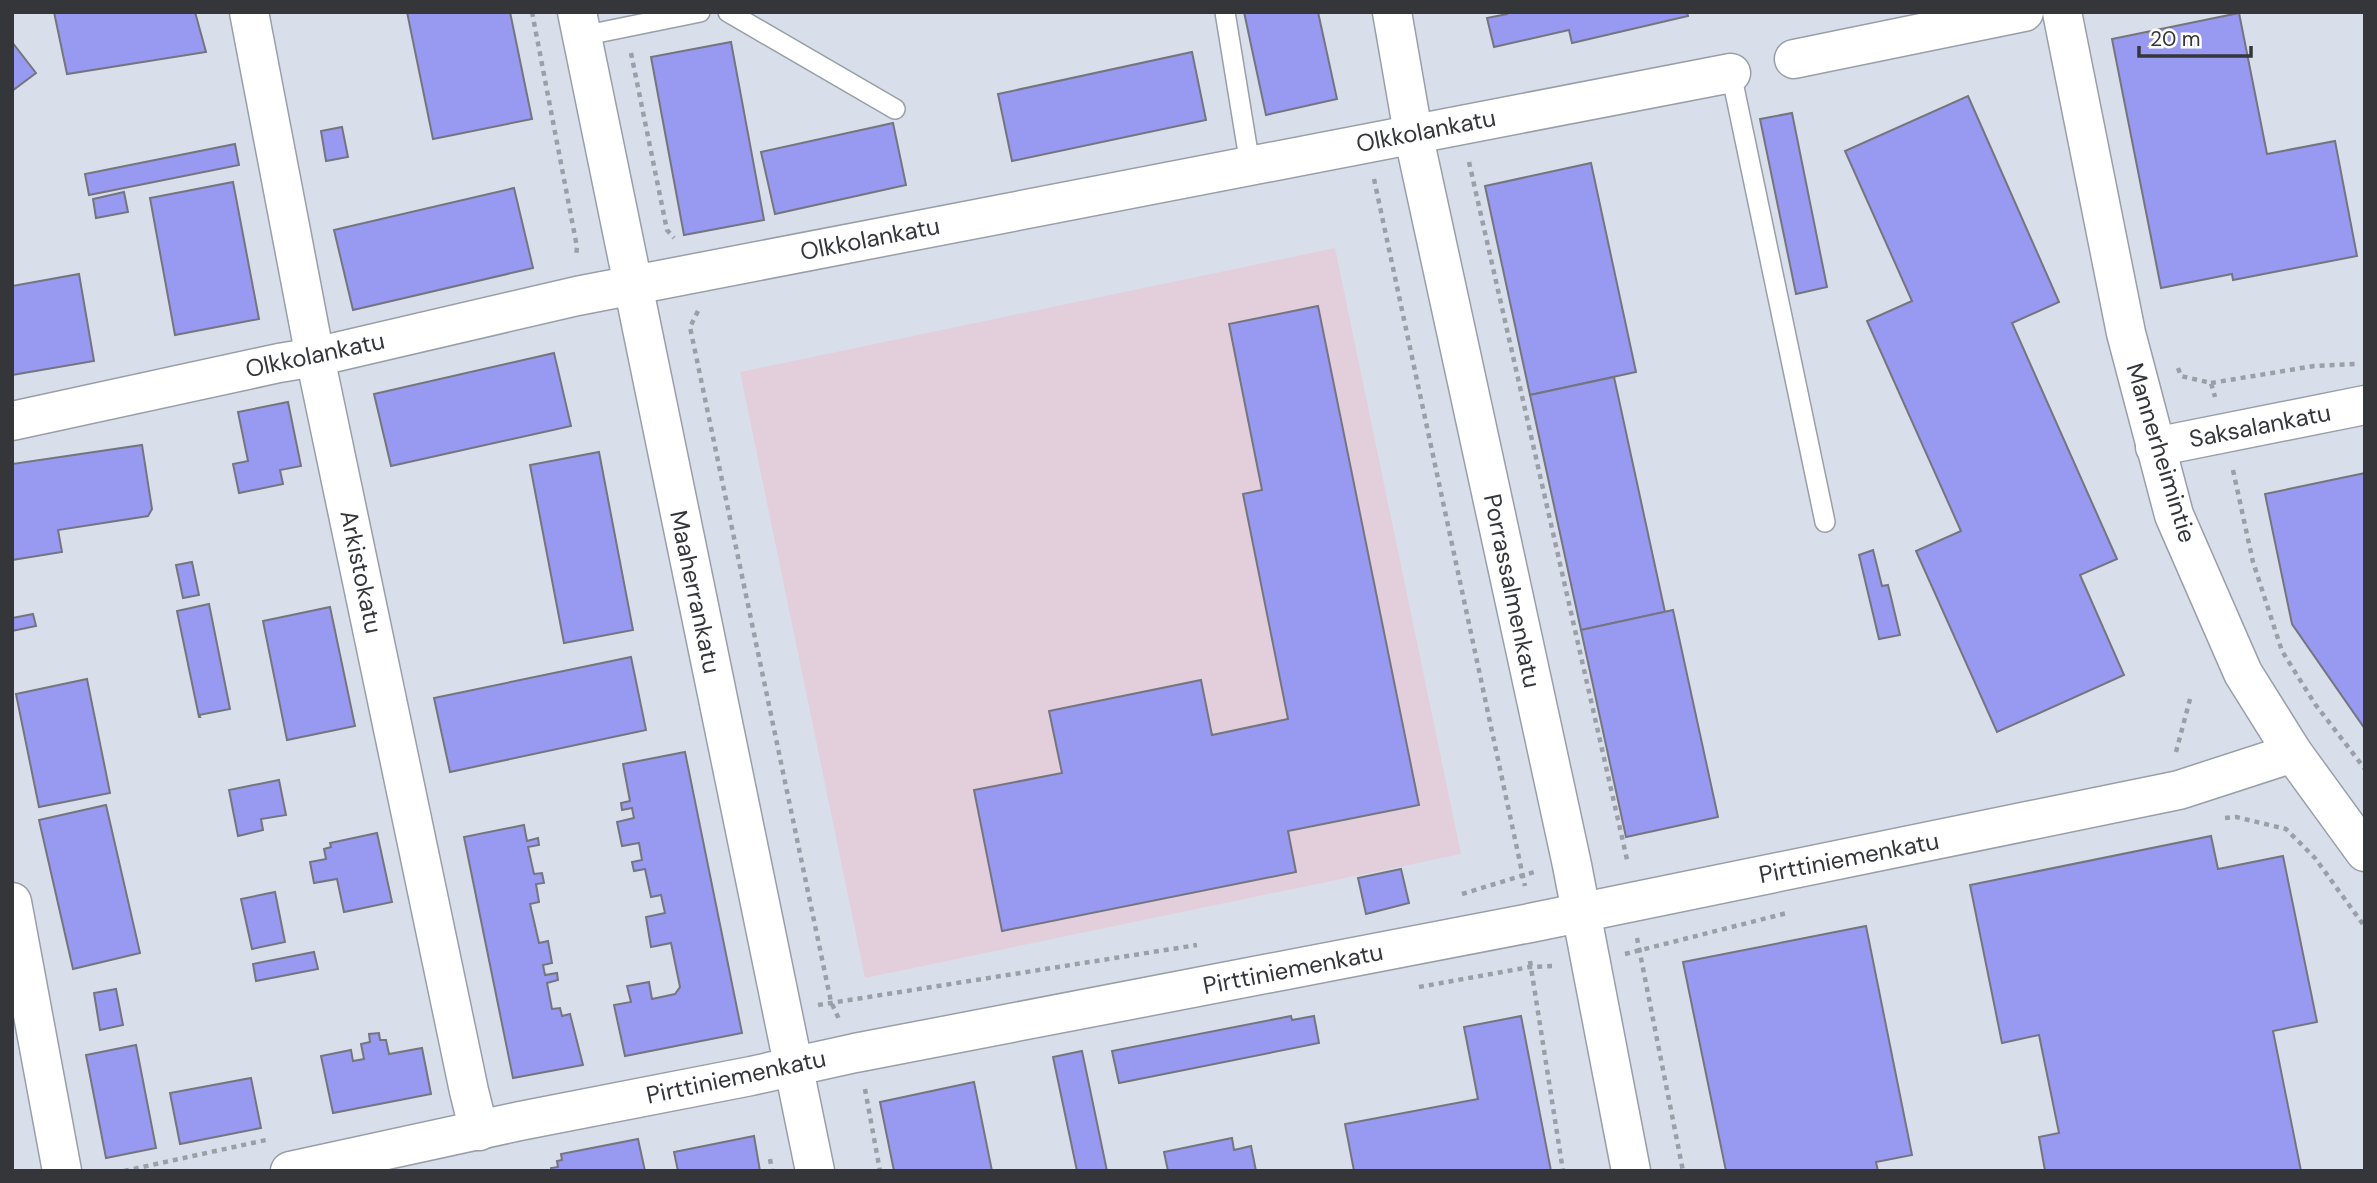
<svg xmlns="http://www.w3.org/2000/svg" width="2377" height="1183" font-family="'DM Sans',sans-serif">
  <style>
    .education { fill: #e3cedc }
    .building { fill: #9899f0; stroke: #757580; stroke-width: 2 }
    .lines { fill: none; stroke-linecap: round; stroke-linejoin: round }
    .lane-casing { stroke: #999faa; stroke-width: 22 }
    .street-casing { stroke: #999faa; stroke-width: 41 }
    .secondary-casing { stroke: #999faa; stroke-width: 41 }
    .path { stroke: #9ba0a8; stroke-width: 4.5; stroke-dasharray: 5 5; stroke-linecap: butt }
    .lane { stroke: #fff; stroke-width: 19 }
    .street { stroke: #fff; stroke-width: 38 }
    .secondary { stroke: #fff; stroke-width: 38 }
    .labels { text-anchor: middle; stroke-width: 7; stroke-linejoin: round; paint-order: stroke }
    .street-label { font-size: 24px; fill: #34363a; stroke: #fff }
  </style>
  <rect width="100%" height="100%" fill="#d9dfea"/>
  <path class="education" d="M1335 248 1461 854 865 978 740 372Z"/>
  <g class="building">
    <path d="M54 12H195L206 52 67 74Z"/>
    <path d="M407 12H510L532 119 433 139Z"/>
    <path d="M1244 12H1318L1337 99 1266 115Z"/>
    <path d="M1506 12H1687L1688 16 1572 43 1569 30 1494 47 1487 18 1507 14Z"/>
    <path d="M2239 13 2267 154 2335 141 2357 256 2233 280 2232 274 2161 288 2112 39Z"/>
    <path d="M12 42 36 73 12 91Z"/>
    <path d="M731 42 764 220 684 235 651 57Z"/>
    <path d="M1192 52 1206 120 1012 161 998 94Z"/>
    <path d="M1968 96 2059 302 2012 323 2117 559 2080 575 2124 675 1997 732 1916 551 1961 531 1867 321 1912 301 1845 151Z"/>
    <path d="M1792 113 1827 287 1796 294 1760 119Z"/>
    <path d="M893 123 906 185 775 214 761 152Z"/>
    <path d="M342 127 348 157 326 161 321 131Z"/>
    <path d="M235 144 239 165 89 195 85 174Z"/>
    <path d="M1591 163 1636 372 1530 395 1485 186Z"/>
    <path d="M233 182 259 319 175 335 150 198Z"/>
    <path d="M514 188 533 268 353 310 334 230Z"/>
    <path d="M124 192 128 212 96 218 93 199Z"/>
    <path d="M79 274 94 361 12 375V286Z"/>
    <path d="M1318 306 1419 805 1288 831 1296 872 1002 931 974 790 1062 773 1049 711 1201 680 1212 735 1288 719 1243 494 1262 490 1229 324Z"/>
    <path d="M554 353 571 426 391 466 374 394Z"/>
    <path d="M1614 377 1665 612 1581 630 1530 395Z"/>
    <path d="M288 402 301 466 280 470 283 484 239 493 233 464 248 461 238 412Z"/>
    <path d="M142 445 152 509 148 516 58 530 62 552 12 560V464Z"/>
    <path d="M599 452 633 630 564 643 530 465Z"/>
    <path d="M2365 473V729L2292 624 2265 494Z"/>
    <path d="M1873 550 1882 586 1888 585 1900 635 1879 639 1859 555Z"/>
    <path d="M192 562 199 595 183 598 176 565Z"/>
    <path d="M209 604 230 709 199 715 200 717H199L177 611Z"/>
    <path d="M330 607 355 726 287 740 263 621Z"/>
    <path d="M1673 610 1718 817 1626 837 1581 630Z"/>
    <path d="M33 614 36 626 12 631V618Z"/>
    <path d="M631 657 646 730 450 772 434 698Z"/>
    <path d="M87 679 110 793 39 807 16 694Z"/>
    <path d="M685 752 742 1033 625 1056 614 1005 631 1002 627 986 649 982 652 999 675 994 680 987 671 943 651 947 646 917 665 913 661 895 651 897 645 869 634 871 632 862 642 860 639 843 622 846 617 822 634 818 632 808 622 810 621 803 630 801 623 764Z"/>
    <path d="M279 780 286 815 261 819 263 830 238 836 229 790Z"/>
    <path d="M106 805 140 953 73 969 39 820Z"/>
    <path d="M524 825 527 841 538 838 539 845 528 847 534 874 542 873 544 883 536 884 539 902 530 904 539 943 548 941 552 963 543 965 545 975 557 973 558 980 547 983 552 1009 560 1008 562 1016 570 1014 583 1065 513 1078 464 837Z"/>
    <path d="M377 833 392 902 344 912 337 879 314 883 310 862 326 859 324 849 331 847 330 843Z"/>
    <path d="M2211 836 2218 869 2283 856 2317 1022 2273 1031 2301 1171H2045L2039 1137 2059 1133 2039 1035 2002 1043 1970 885Z"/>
    <path d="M1401 869 1409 903 1366 914 1358 878Z"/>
    <path d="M275 892 285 942 252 949 241 899Z"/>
    <path d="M1866 926 1912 1155 1876 1162 1878 1171H1726L1683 962Z"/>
    <path d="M314 952 318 969 256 981 253 964Z"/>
    <path d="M116 989 123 1025 100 1030 94 993Z"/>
    <path d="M1291 1016 1292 1020 1314 1016 1319 1043 1119 1083 1112 1051Z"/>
    <path d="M1521 1016 1551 1171H1354L1345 1124 1478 1099 1464 1027Z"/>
    <path d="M379 1033 380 1040H386L389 1054 422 1048 431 1094 333 1113 321 1056 351 1050 353 1061 364 1059 361 1044 370 1042 369 1034Z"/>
    <path d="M136 1045 156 1148 106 1158 86 1055Z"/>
    <path d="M1082 1051 1107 1171H1077L1053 1057Z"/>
    <path d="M251 1078 261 1128 180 1144 170 1093Z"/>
    <path d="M974 1082 992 1171H894L880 1102Z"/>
    <path d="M754 1136 760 1171H678L674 1152Z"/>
    <path d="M1232 1138 1234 1150 1251 1146 1256 1171H1168L1164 1152Z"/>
    <path d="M638 1139 645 1171H551V1168L558 1167 557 1161 562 1160 561 1154Z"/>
  </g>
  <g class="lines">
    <defs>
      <g id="lane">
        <path d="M728 12 895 109"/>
        <path d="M1225 12 1250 165"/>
        <path d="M582 36 700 12"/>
        <path d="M1731 73 1825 522"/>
      </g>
      <g id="street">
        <path d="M249 12 315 357 469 1091 479 1131"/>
        <path d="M1794 59 2024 12"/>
        <path d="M12 421 279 363 315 357 577 296 1731 73"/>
        <path d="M2155 447 2365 405"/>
        <path d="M12 902 62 1171"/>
        <path d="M290 1171 520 1121 751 1076 855 1053 1530 923 2179 790 2293 753"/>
      </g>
      <g id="secondary">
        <path d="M577 12 815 1171"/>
        <path d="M1392 12 1413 133 1572 865 1631 1171"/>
        <path d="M2062 12 2126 333 2174 515 2243 673 2293 753 2365 852"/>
      </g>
    </defs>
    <use href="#lane" class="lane-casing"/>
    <use href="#street" class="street-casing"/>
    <use href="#secondary" class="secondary-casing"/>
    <g class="path">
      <path d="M532 12 577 247 576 257"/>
      <path d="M631 53 667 230 674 238"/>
      <path d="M1469 162 1628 864"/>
      <path d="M1374 179 1525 886"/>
      <path d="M698 311 690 327 831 1002 839 1019"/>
      <path d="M2178 368 2181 376 2211 383 2215 397"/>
      <path d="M2211 383 2314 366 2357 364"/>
      <path d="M2233 470 2253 562 2282 651 2315 704 2365 769"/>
      <path d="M2176 752 2190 699"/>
      <path d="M2225 818 2236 817 2286 829 2315 858 2365 927"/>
      <path d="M1462 894 1534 872"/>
      <path d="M1637 938 1683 1171"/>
      <path d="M1625 954 1787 913"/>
      <path d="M1530 961 1563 1171"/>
      <path d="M1419 987 1530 967 1552 966"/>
      <path d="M818 1005 1197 945"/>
      <path d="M865 1089 880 1171"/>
      <path d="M770 1159 772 1171"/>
      <path d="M124 1171 266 1140"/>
    </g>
    <use href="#lane" class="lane"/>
    <use href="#street" class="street"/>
    <use href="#secondary" class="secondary"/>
  </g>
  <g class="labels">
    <g class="street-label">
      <text transform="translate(1426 131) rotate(-11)" y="8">Olkkolankatu</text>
      <text transform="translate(870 239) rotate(-11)" y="8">Olkkolankatu</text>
      <text transform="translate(315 355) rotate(-12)" y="8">Olkkolankatu</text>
      <text transform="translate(2260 426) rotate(-11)" y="8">Saksalankatu</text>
      <text transform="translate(2161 453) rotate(73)" y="8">Mannerheimintie</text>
      <text transform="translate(361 572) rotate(78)" y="8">Arkistokatu</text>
      <text transform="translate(1512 591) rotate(78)" y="8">Porrassalmenkatu</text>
      <text transform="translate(695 592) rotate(78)" y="8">Maaherrankatu</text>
      <text transform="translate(1849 858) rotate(-11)" y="8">Pirttiniemenkatu</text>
      <text transform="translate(1293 969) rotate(-11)" y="8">Pirttiniemenkatu</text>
      <text transform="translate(736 1077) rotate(-12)" y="8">Pirttiniemenkatu</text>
    </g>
  </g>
  <rect width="2377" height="1183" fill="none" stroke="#34363a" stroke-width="28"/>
  <path d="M2139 46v10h112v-10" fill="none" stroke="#34363a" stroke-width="3.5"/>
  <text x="2150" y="46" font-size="21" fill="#34363a" stroke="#ffffff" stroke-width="5" paint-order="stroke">20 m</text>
</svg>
